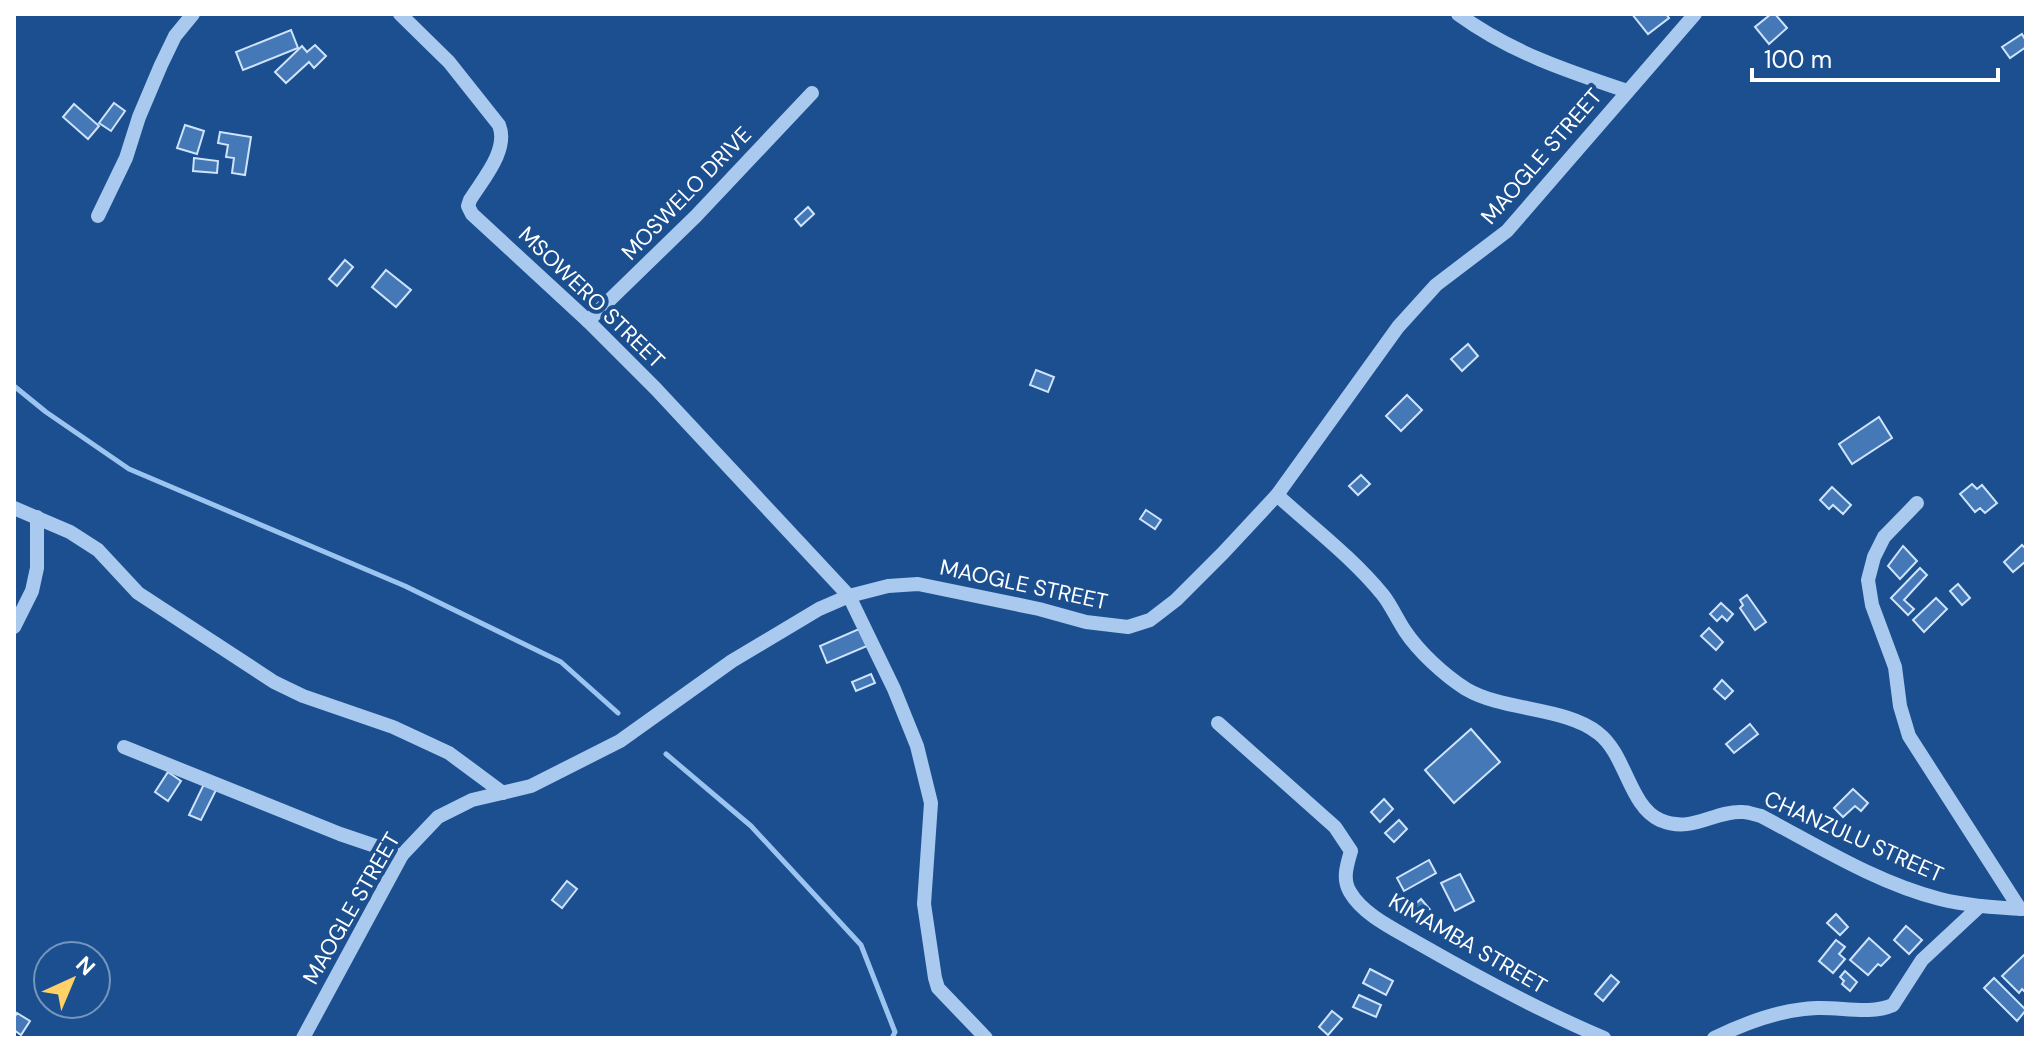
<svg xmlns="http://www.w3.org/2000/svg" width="2040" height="1052" font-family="'DM Sans',sans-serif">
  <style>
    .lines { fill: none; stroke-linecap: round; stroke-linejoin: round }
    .stream { stroke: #9cc4f0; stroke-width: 5 }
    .building { fill: #4478b7; stroke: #cfe3fa; stroke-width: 2 }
    .minor { stroke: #a9c9ee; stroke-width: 14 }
    .labels { text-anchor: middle; stroke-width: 8; stroke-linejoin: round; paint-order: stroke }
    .street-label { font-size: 22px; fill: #fff; stroke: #1b4f8f }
  </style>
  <rect width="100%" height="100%" fill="#1b4f8f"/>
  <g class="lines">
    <g class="stream">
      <path d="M14 386 46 412 129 469 405 586 561 662 618 713"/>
      <path d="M666 754 751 826 861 945 895 1032 892 1038"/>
    </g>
  </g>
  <g class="building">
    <path d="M1632 14H1666L1669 18 1648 34Z"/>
    <path d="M1771 14H1775L1787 28 1769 44 1755 27Z"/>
    <path d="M291 30 298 48 243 70 236 52Z"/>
    <path d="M2022 34 2026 41V47L2010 58 2002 47Z"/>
    <path d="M315 45 326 56 314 68 309 62 286 83 275 72 302 46 307 52Z"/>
    <path d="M114 103 125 111 111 131 99 123Z"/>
    <path d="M74 104 99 126 88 139 63 117Z"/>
    <path d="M185 125 204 131 197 154 177 148Z"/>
    <path d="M220 132 251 137 245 175 232 173 234 158 226 157 228 145 218 143Z"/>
    <path d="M194 158 218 161 217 173 193 171Z"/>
    <path d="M808 207 814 214 801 226 795 219Z"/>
    <path d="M345 260 353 267 337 286 329 279Z"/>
    <path d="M386 270 411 290 396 307 372 287Z"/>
    <path d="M1468 344 1478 356 1462 371 1451 359Z"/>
    <path d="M1036 370 1054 377 1048 392 1030 385Z"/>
    <path d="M1407 395 1422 410 1401 431 1386 416Z"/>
    <path d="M1879 417 1892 438 1852 464 1839 444Z"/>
    <path d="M1361 475 1370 484 1358 495 1349 486Z"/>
    <path d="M1972 484 1977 489 1982 485 1997 503 1985 513 1980 508 1975 512 1960 494Z"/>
    <path d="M1832 487 1851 505 1843 514 1833 505 1829 509 1820 500Z"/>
    <path d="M1146 510 1161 520 1155 529 1140 519Z"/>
    <path d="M2022 545 2026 549V561L2013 572 2004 562Z"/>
    <path d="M1903 546 1917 561 1900 579 1888 566Z"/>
    <path d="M1920 568 1927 575 1904 600 1914 609 1908 615 1891 598Z"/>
    <path d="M1958 584 1970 598 1962 605 1950 591Z"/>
    <path d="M1747 595 1766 622 1755 630 1740 608 1743 605 1740 600Z"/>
    <path d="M1936 598 1947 609 1924 632 1913 620Z"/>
    <path d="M1721 603 1733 614 1727 621 1722 616 1717 621 1710 614Z"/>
    <path d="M1709 628 1723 642 1716 650 1701 636Z"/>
    <path d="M859 629 867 646 827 663 820 646Z"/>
    <path d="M871 674 875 683 856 691 852 682Z"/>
    <path d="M1722 680 1733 691 1725 699 1714 689Z"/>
    <path d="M1750 724 1758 734 1734 753 1726 744Z"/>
    <path d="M1471 729 1500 762 1454 803 1425 770Z"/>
    <path d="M168 772 181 781 168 801 155 792Z"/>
    <path d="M204 784 216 790 201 820 189 815Z"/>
    <path d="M1853 789 1868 803 1861 811 1855 806 1843 817 1834 808Z"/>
    <path d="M1384 799 1393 809 1380 822 1371 812Z"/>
    <path d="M1399 820 1407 829 1394 842 1385 833Z"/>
    <path d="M1429 860 1436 873 1404 891 1397 878Z"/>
    <path d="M1460 874 1474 901 1455 911 1441 883Z"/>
    <path d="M567 881 577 889 562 908 552 900Z"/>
    <path d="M1421 899 1438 919 1427 927 1411 908Z"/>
    <path d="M1836 914 1848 927 1840 935 1827 923Z"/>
    <path d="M1906 926 1922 940 1909 954 1894 940Z"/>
    <path d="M1869 938 1890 957 1881 966 1878 964 1868 975 1850 960Z"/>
    <path d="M1836 940 1845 947 1839 954 1845 959 1833 973 1819 961Z"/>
    <path d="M2026 953V993L2022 989 2019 993 2002 976Z"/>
    <path d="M1370 969 1393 981 1386 995 1363 983Z"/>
    <path d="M1845 971 1857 982 1850 991 1842 984 1844 981 1840 977Z"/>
    <path d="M1611 975 1619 982 1603 1001 1595 994Z"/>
    <path d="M1994 978 2026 1010 2017 1021 1984 988Z"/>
    <path d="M1359 995 1381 1005 1376 1017 1353 1007Z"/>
    <path d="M1332 1011 1342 1019 1328 1035 1319 1027Z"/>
    <path d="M17 1013 30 1021 21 1035 14 1030V1018Z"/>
  </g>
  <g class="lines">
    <g class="minor">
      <path d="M400 14 449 62 499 125C509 150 483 179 470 200L468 206 472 214 588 321 656 389 849 596 894 689 917 746 931 803 924 904 935 978 938 988 986 1038"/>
      <path d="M1458 14C1510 52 1567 71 1627 91"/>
      <path d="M98 216 126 158 139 117 161 65 175 36 193 14"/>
      <path d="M588 321 696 216 812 93"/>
      <path d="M1277 495C1312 527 1352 557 1383 595 1391 605 1397 619 1405 631 1419 652 1444 675 1466 689 1503 711 1566 707 1598 733 1626 754 1629 806 1660 820 1693 834 1714 810 1743 812 1749 812 1755 815 1761 816 1818 846 1877 883 1940 899 1968 906 1997 908 2026 909"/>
      <path d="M1917 503 1884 537 1874 557 1868 580 1872 605 1895 667 1900 706 1909 736 2020 909"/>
      <path d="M14 508 70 532 98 550 138 593 274 682 303 696 393 727 449 753 503 793"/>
      <path d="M14 627 32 591 37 568V517"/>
      <path d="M1218 723 1335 827 1351 851C1347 865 1342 879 1350 892 1363 915 1396 930 1418 943 1479 978 1540 1011 1604 1038"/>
      <path d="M124 747 340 834 402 855"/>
      <path d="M303 1038 402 855 438 817 472 800 531 786 620 741 732 661 819 609 849 596 888 586 918 584 1039 609 1086 622 1128 627 1150 620 1176 600 1223 553 1277 495 1398 327 1436 285 1507 231 1695 14"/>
      <path d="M1714 1038C1745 1023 1782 1009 1817 1008 1842 1007 1870 1015 1893 1005L1922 960 1980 906"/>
    </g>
  </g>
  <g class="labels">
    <g class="street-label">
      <text transform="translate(1541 156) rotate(-49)" y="8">MAOGLE STREET</text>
      <text transform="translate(686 193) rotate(-46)" y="8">MOSWELO DRIVE</text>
      <text transform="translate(592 297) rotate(44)" y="8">MSOWERO STREET</text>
      <text transform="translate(1024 584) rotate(12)" y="8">MAOGLE STREET</text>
      <text transform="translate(1854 836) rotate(24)" y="8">CHANZULU STREET</text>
      <text transform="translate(351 908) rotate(-60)" y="8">MAOGLE STREET</text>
      <text transform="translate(1468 943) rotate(30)" y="8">KIMAMBA STREET</text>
    </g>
  </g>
  <rect width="2040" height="1052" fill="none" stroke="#ffffff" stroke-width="32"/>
  <g transform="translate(72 980) rotate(44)"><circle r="38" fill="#1b4f8f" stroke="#7695bc" stroke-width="2"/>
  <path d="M0-6L14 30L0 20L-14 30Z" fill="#ffd166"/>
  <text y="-12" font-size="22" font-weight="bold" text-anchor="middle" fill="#ffffff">N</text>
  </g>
  <path d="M1752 68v12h246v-12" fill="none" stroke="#ffffff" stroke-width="4"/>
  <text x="1764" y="68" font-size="24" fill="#ffffff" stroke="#1b4f8f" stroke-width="6" paint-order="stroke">100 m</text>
</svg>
